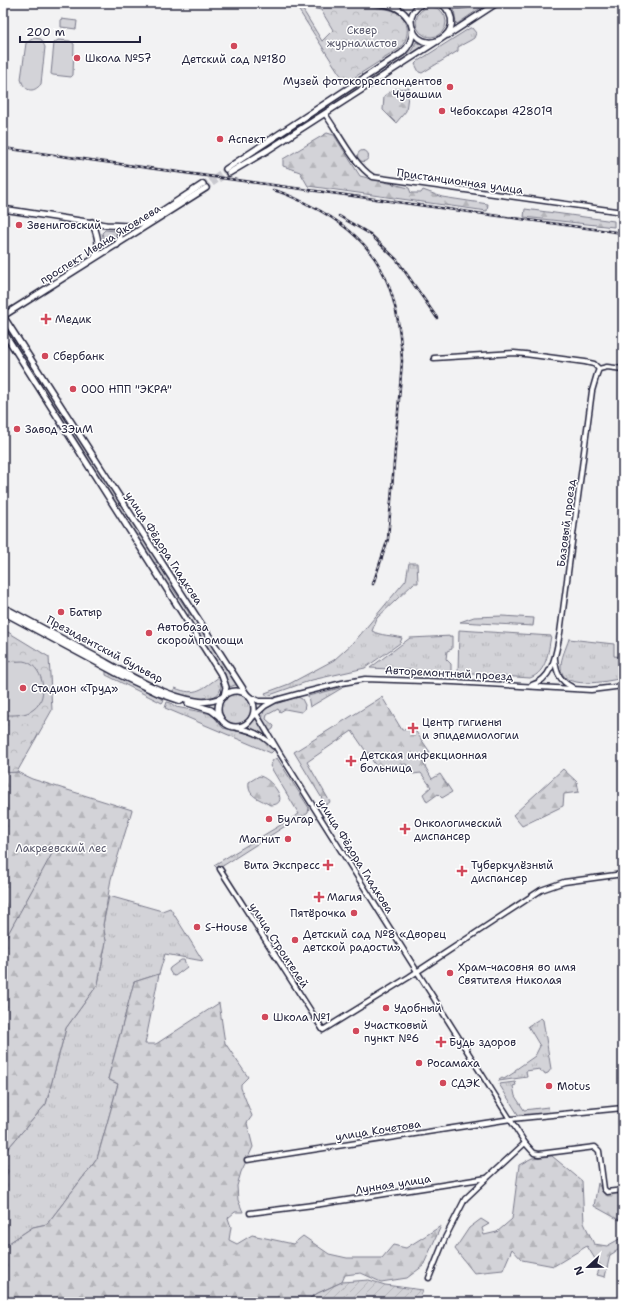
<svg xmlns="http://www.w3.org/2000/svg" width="626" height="1305" font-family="'Shantell Sans',sans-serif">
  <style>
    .grass { fill: url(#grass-tufts); stroke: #7a7a8a }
    .forest { fill: url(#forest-firs); stroke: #7a7a8a }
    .park { fill: url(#park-crowns); stroke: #7a7a8a }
    .garden { fill: url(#garden-furrows); stroke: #7a7a8a }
    .pitch { fill: #d3d3d8; stroke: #7a7a8a }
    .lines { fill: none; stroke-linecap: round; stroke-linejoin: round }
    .stream { stroke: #727282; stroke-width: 1 }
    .major-tunnel { stroke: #c8c8ce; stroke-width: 5; stroke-dasharray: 5 2.5; stroke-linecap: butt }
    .minor-casing { stroke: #22223b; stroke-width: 7 }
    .major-casing { stroke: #22223b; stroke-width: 8 }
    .minor { stroke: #fff; stroke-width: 4 }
    .major { stroke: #fff; stroke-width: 5 }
    .rail-casing { stroke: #22223b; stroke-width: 2.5 }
    .rail { stroke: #fff; stroke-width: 1; stroke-dasharray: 3; stroke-linecap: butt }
    .poi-dot { fill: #d1495b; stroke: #fff; stroke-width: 1.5 }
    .labels { text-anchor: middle; stroke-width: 3; stroke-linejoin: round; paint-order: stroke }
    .park-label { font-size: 11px; fill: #57576a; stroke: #fff }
    .poi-label { font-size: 11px; fill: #22223b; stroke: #fff; text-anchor: start }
    .street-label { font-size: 11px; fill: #22223b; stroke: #fff }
  </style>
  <defs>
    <pattern id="grass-tufts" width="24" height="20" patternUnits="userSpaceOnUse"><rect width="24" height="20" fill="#d3d3d8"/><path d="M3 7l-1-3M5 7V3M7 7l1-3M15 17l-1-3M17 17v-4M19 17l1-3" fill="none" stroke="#b5b5ba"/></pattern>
    <pattern id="forest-firs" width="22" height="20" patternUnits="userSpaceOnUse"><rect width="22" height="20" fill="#d3d3d8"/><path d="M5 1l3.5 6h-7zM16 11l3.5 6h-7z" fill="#b5b5ba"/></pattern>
    <pattern id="park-crowns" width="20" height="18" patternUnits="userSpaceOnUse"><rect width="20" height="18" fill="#d3d3d8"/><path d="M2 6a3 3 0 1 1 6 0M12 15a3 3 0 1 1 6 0" fill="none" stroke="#b5b5ba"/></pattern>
    <pattern id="garden-furrows" width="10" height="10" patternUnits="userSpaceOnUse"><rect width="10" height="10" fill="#d3d3d8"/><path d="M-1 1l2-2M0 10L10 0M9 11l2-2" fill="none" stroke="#b5b5ba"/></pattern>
  </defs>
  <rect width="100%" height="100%" fill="#f2f2f3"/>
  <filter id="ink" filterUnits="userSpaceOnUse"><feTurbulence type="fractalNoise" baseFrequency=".025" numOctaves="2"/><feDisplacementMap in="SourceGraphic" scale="8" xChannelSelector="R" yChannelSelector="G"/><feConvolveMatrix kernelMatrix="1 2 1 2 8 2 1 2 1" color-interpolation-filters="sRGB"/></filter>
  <g filter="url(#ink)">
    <g class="grass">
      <path d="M484 3H488L457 24 456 23 454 9C465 9 474 7 484 3Z"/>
      <circle cx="431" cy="22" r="15"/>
      <path d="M470 28H472L476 33 474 38 471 40 458 47V51L422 73 419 72 415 64 418 61Z"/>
      <path d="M416 42 423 46 228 172 227 171 406 55 412 50Z"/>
      <circle cx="363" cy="156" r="5.5"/>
      <path d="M105 230 115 231 117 233V238L109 242 104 241 102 233Z"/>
      <path d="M5 322 159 560 156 563 152 562 3 328V323Z"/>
      <path d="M409 563H417L418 583H414L377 618 372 631C381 636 391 635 402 638L400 643 365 668 312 680 267 696 265 693 289 684 334 660 355 641 406 580Z"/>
      <path d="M162 567 192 614 188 616 189 613 171 586 168 587 158 572 159 568Z"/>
      <path d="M502 616 534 618 533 626 460 622 474 617Z"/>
      <path d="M199 623 240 686 235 685 227 688 228 682 225 674 195 628V625Z"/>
      <path d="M459 630 551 636C548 652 547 672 530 678L458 673Z"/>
      <path d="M452 636V649L447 651 446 659 451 664V672L370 668 410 638Z"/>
      <path d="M569 639 614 644V656L623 657V678C609 681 559 692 561 666 561 658 566 648 569 639Z"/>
      <path d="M106 671 164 700 162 703 106 675Z"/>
      <path d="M219 677C227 696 209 702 193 699 186 698 179 694 172 692L175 688C196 697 203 688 219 677Z"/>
      <path d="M340 688H342L310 707 308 696Z"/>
      <circle cx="236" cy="709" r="15"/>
      <path d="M298 697 302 699 305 705 304 710 301 712 285 709 280 712 278 709 267 715 266 719 274 726 273 729 270 731 266 728 262 720 264 710 275 704Z"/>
      <path d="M167 702 171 703 176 707 212 714 223 728 255 735 264 741 274 750 271 753 165 708Z"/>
      <path d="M256 719 266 734 265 735 247 727Z"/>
      <path d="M277 758 309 808 308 813 303 817 301 816 218 869 214 865 299 814 270 766 273 760Z"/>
      <path d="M109 896 162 911 170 908 203 961 165 954 159 974 134 982 108 1079 118 1084 97 1159 47 1224 33 1227 3 1247V1184L8 1171 3 1163V1154L46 1104 66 1028 98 984 106 941 103 925Z"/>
      <path d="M541 1018 543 1020 551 1069 548 1073 545 1074 544 1072H541L540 1069 526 1071 527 1077 499 1081V1080L502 1078 504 1079 515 1072V1070L535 1056 540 1046 528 1026Z"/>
      <path d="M515 1082 516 1085 513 1086 515 1096 524 1110 548 1107 549 1113 519 1116 499 1084Z"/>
    </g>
    <g class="forest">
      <path d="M409 88 406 111 396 123 383 110 384 96 394 89Z"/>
      <path d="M327 133 334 135 360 176 409 188 411 193H421L423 190 442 197 488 204 487 211 308 186 300 172 283 166V159Z"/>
      <path d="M525 209 614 221V227L524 217Z"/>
      <path d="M382 697 402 730 414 729 430 752 421 759 432 779 440 774 452 792 442 798 438 794 427 802 423 794 431 787 421 773 413 774 406 764 378 769 352 731 307 762 330 802 326 805 294 752Z"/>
      <path d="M563 769 577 782 579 792 564 794 563 806 522 826 513 815Z"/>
      <path d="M17 772 32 779 132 810 111 879 103 925 106 941 98 984 66 1028 46 1104 3 1154V796L6 794 3 791V773Z"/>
      <path d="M259 776C270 777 293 805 270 805 259 798 247 797 249 782Z"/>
      <path d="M159 974 145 1044H156L219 1003 225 1043 248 1077 241 1084V1088L252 1116 247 1123 253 1147 241 1172 237 1186 238 1200 243 1212H235L228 1218 231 1227 229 1240 237 1244 252 1235 293 1244 303 1236 329 1254 347 1258H382L393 1245 406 1248 441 1226 423 1266 407 1278 381 1282 361 1273 345 1275 342 1282 318 1293 304 1302H268L266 1300 253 1302H3V1247L33 1227 47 1224 97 1159 118 1084 108 1079 134 982Z"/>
      <path d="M552 1156 582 1181 584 1223 594 1244 607 1246 623 1237V1247L610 1255 605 1277 597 1275 600 1267 587 1246 554 1266 522 1260 512 1249 503 1270 474 1273 455 1249 469 1228 481 1219 489 1224 482 1228 484 1235 497 1232 512 1219 519 1165 532 1158Z"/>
      <path d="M598 1183 604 1194 623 1193V1222L594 1206Z"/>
    </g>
    <g class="park">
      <path d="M297 3H360C364 4 366 5 369 6 378 9 388 8 396 12 411 20 410 39 399 49L347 82 339 73 298 9 303 10 322 41 333 30 321 10 296 5Z"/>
      <path d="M3 629 49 657 52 710 17 772 3 773Z"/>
    </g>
    <path class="garden" d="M369 1280 385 1285 423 1290 419 1302H304L318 1293 342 1282Z"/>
    <g class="pitch">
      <path d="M61 19 77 21 76 29 61 27Z"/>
      <path d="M34 38 41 39 45 47 41 84C33 94 24 91 21 79L26 43Z"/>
      <path d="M58 40 70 41 74 44 73 75 71 77 53 75 51 74 54 43Z"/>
      <path d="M23 661C43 664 50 697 34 709 26 716 13 715 3 715V662Z"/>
      <path d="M181 960H184L187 967 175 976 172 975 169 970 170 968Z"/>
    </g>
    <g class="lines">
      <g class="stream">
        <path d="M3 943 54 850"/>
        <path d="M3 1210 5 1204"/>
        <path d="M561 1302H623"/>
      </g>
      <g class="major-tunnel">
        <path d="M203 184 226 169"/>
        <path d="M206 188 229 173"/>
      </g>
      <defs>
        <g id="minor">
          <path d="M325 114C339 133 353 164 373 177L623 212"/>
          <path d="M434 358 514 353 525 354 585 362 594 364 599 369"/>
          <path d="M555 659C556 673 560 681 572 687"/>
          <path d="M532 685C554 679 556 651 560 633L592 391 597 374 599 369 607 367 623 369"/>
          <path d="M248 696 259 701H272"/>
          <path d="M254 710 279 752 525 1143 534 1153 539 1154 595 1147 599 1151 604 1189 607 1192 623 1190"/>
          <path d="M253 717 265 706 276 700 298 694 342 683 365 679 453 682 591 690 623 686"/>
          <path d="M237 728C252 730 263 735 273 746"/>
          <path d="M220 869 323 1030 409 977 541 890 564 882 623 874"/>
          <path d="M247 1160 511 1119 623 1108"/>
          <path d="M250 1213 321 1204 487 1178 525 1143"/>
          <path d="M429 1278 445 1238 465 1199 487 1178"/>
        </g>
        <g id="major">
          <path d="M378 3C393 5 403 8 411 23"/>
          <path d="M423 3C416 7 410 14 411 23 417 63 475 32 441 3"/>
          <path d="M441 4 460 5 474 3"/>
          <path d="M448 35 497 3"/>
          <path d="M226 169 402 53C410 46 413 39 413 29"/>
          <path d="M229 173 268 150 439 40"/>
          <path d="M3 209 106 225 130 226 145 222 203 184"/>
          <path d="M92 222C97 233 101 247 95 257"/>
          <path d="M116 226C122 233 121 237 117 245"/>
          <path d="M3 316 247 695"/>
          <path d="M3 316 206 188"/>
          <path d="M3 331 222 676 226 687 224 696"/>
          <path d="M3 607C35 624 66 641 98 658 125 673 165 697 196 701 206 703 214 701 223 697"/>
          <path d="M3 612 122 676 158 693 181 701"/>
          <circle cx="236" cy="709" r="18"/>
          <path d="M188 703 211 710 220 717"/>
        </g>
      </defs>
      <use href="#minor" class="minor-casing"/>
      <use href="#major" class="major-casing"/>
      <use href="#minor" class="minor"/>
      <use href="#major" class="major"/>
      <defs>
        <g id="rail">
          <path d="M3 148 623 233"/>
          <path d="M273 190C286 193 297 199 309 205 379 239 399 287 402 361L388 539 373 584"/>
          <path d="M339 216 370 234 397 260 437 318"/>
        </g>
      </defs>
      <use href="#rail" class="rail-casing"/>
      <use href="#rail" class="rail"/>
    </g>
  </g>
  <g class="poi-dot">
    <circle cx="234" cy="46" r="4"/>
    <circle cx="77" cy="58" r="4"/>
    <circle cx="450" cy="87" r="4"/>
    <circle cx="442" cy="111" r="4"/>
    <circle cx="220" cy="139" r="4"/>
    <circle cx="19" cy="225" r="4"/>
    <path d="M44 313h4v4h4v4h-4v4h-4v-4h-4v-4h4z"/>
    <circle cx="45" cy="356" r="4"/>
    <circle cx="73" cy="389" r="4"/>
    <circle cx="17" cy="429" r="4"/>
    <circle cx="61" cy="612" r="4"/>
    <circle cx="149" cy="633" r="4"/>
    <circle cx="23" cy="688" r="4"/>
    <path d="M411 722h4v4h4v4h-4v4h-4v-4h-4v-4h4z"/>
    <path d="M349 755h4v4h4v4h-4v4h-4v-4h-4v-4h4z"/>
    <circle cx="269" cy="819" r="4"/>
    <path d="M403 823h4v4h4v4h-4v4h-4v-4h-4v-4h4z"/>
    <circle cx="288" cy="839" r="4"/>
    <path d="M326 859h4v4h4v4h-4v4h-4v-4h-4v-4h4z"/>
    <path d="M460 865h4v4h4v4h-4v4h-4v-4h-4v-4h4z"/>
    <path d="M317 891h4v4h4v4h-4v4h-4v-4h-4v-4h4z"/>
    <circle cx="354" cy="913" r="4"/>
    <circle cx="197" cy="927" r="4"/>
    <circle cx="295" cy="940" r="4"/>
    <circle cx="450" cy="973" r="4"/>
    <circle cx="386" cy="1008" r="4"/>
    <circle cx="265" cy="1017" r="4"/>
    <circle cx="356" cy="1031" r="4"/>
    <path d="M439 1036h4v4h4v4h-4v4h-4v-4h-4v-4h4z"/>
    <circle cx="419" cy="1063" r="4"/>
    <circle cx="443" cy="1083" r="4"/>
    <circle cx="549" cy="1086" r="4"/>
  </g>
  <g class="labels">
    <g class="park-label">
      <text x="362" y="34">Сквер<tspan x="362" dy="13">журналистов</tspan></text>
      <text x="61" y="852">Лакреевский лес</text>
    </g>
    <g class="poi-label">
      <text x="85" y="62">Школа №57</text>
      <text x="234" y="63" text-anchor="middle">Детский сад №180</text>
      <text x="442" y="85" text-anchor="end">Музей фотокорреспондентов<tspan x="442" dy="13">Чувашии</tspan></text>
      <text x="450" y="115">Чебоксары 428019</text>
      <text x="228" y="143">Аспект</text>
      <text x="27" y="229">Звениговский</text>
      <text x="55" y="323">Медик</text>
      <text x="53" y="360">Сбербанк</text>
      <text x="81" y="393">ООО НПП "ЭКРА"</text>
      <text x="25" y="433">Завод ЗЭиМ</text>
      <text x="69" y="616">Батыр</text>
      <text x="157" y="631">Автобаза<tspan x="157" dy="13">скорой помощи</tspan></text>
      <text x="31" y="692">Стадион «Труд»</text>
      <text x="422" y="726">Центр гигиены<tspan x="422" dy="13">и эпидемиологии</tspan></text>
      <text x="360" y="759">Детская инфекционная<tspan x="360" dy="13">больница</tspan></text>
      <text x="277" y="823">Булгар</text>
      <text x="414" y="827">Онкологический<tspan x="414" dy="13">диспансер</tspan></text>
      <text x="280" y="843" text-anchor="end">Магнит</text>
      <text x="320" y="869" text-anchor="end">Вита Экспресс</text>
      <text x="471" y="869">Туберкулёзный<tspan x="471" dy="13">диспансер</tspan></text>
      <text x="327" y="901">Магия</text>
      <text x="346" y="917" text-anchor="end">Пятёрочка</text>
      <text x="205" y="931">S-House</text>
      <text x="303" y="938">Детский сад №8 «Дворец<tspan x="303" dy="13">детской радости»</tspan></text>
      <text x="458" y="971">Храм-часовня во имя<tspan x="458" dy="13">Святителя Николая</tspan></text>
      <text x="394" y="1012">Удобный</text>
      <text x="273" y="1021">Школа №1</text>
      <text x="364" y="1029">Участковый<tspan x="364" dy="13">пункт №6</tspan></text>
      <text x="449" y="1046">Будь здоров</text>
      <text x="427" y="1067">Росамаха</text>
      <text x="451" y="1087">СДЭК</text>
      <text x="557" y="1090">Motus</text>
    </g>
    <g class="street-label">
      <text transform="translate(460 181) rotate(8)" y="4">Пристанционная улица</text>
      <text transform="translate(100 244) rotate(-32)" y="4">проспект Ивана Яковлева</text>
      <text transform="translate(566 523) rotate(-83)" y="4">Базовый проезд</text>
      <text transform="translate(164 548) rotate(57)" y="4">улица Фёдора Гладкова</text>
      <text transform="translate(105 649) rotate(28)" y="4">Президентский бульвар</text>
      <text transform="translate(449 673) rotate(3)" y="4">Авторемонтный проезд</text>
      <text transform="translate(356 856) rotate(58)" y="4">улица Фёдора Гладкова</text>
      <text transform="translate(279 945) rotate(57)" y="4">улица Строителей</text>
      <text transform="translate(378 1130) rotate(-9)" y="4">улица Кочетова</text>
      <text transform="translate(393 1184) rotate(-9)" y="4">Лунная улица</text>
    </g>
  </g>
  <rect width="626" height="1305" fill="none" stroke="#fff" stroke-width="16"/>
  <rect x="8" y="8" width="610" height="1289" fill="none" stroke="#22223b" stroke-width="1.5" filter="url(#ink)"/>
  <g transform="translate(588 1267) rotate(248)" stroke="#ffffff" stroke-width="3" paint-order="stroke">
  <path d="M0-3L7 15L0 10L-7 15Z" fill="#22223b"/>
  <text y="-6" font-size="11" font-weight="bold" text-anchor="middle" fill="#22223b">N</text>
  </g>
  <path d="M20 36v6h120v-6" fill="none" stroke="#22223b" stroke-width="2"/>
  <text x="26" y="36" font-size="12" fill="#22223b" stroke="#ffffff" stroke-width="3" paint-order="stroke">200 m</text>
</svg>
